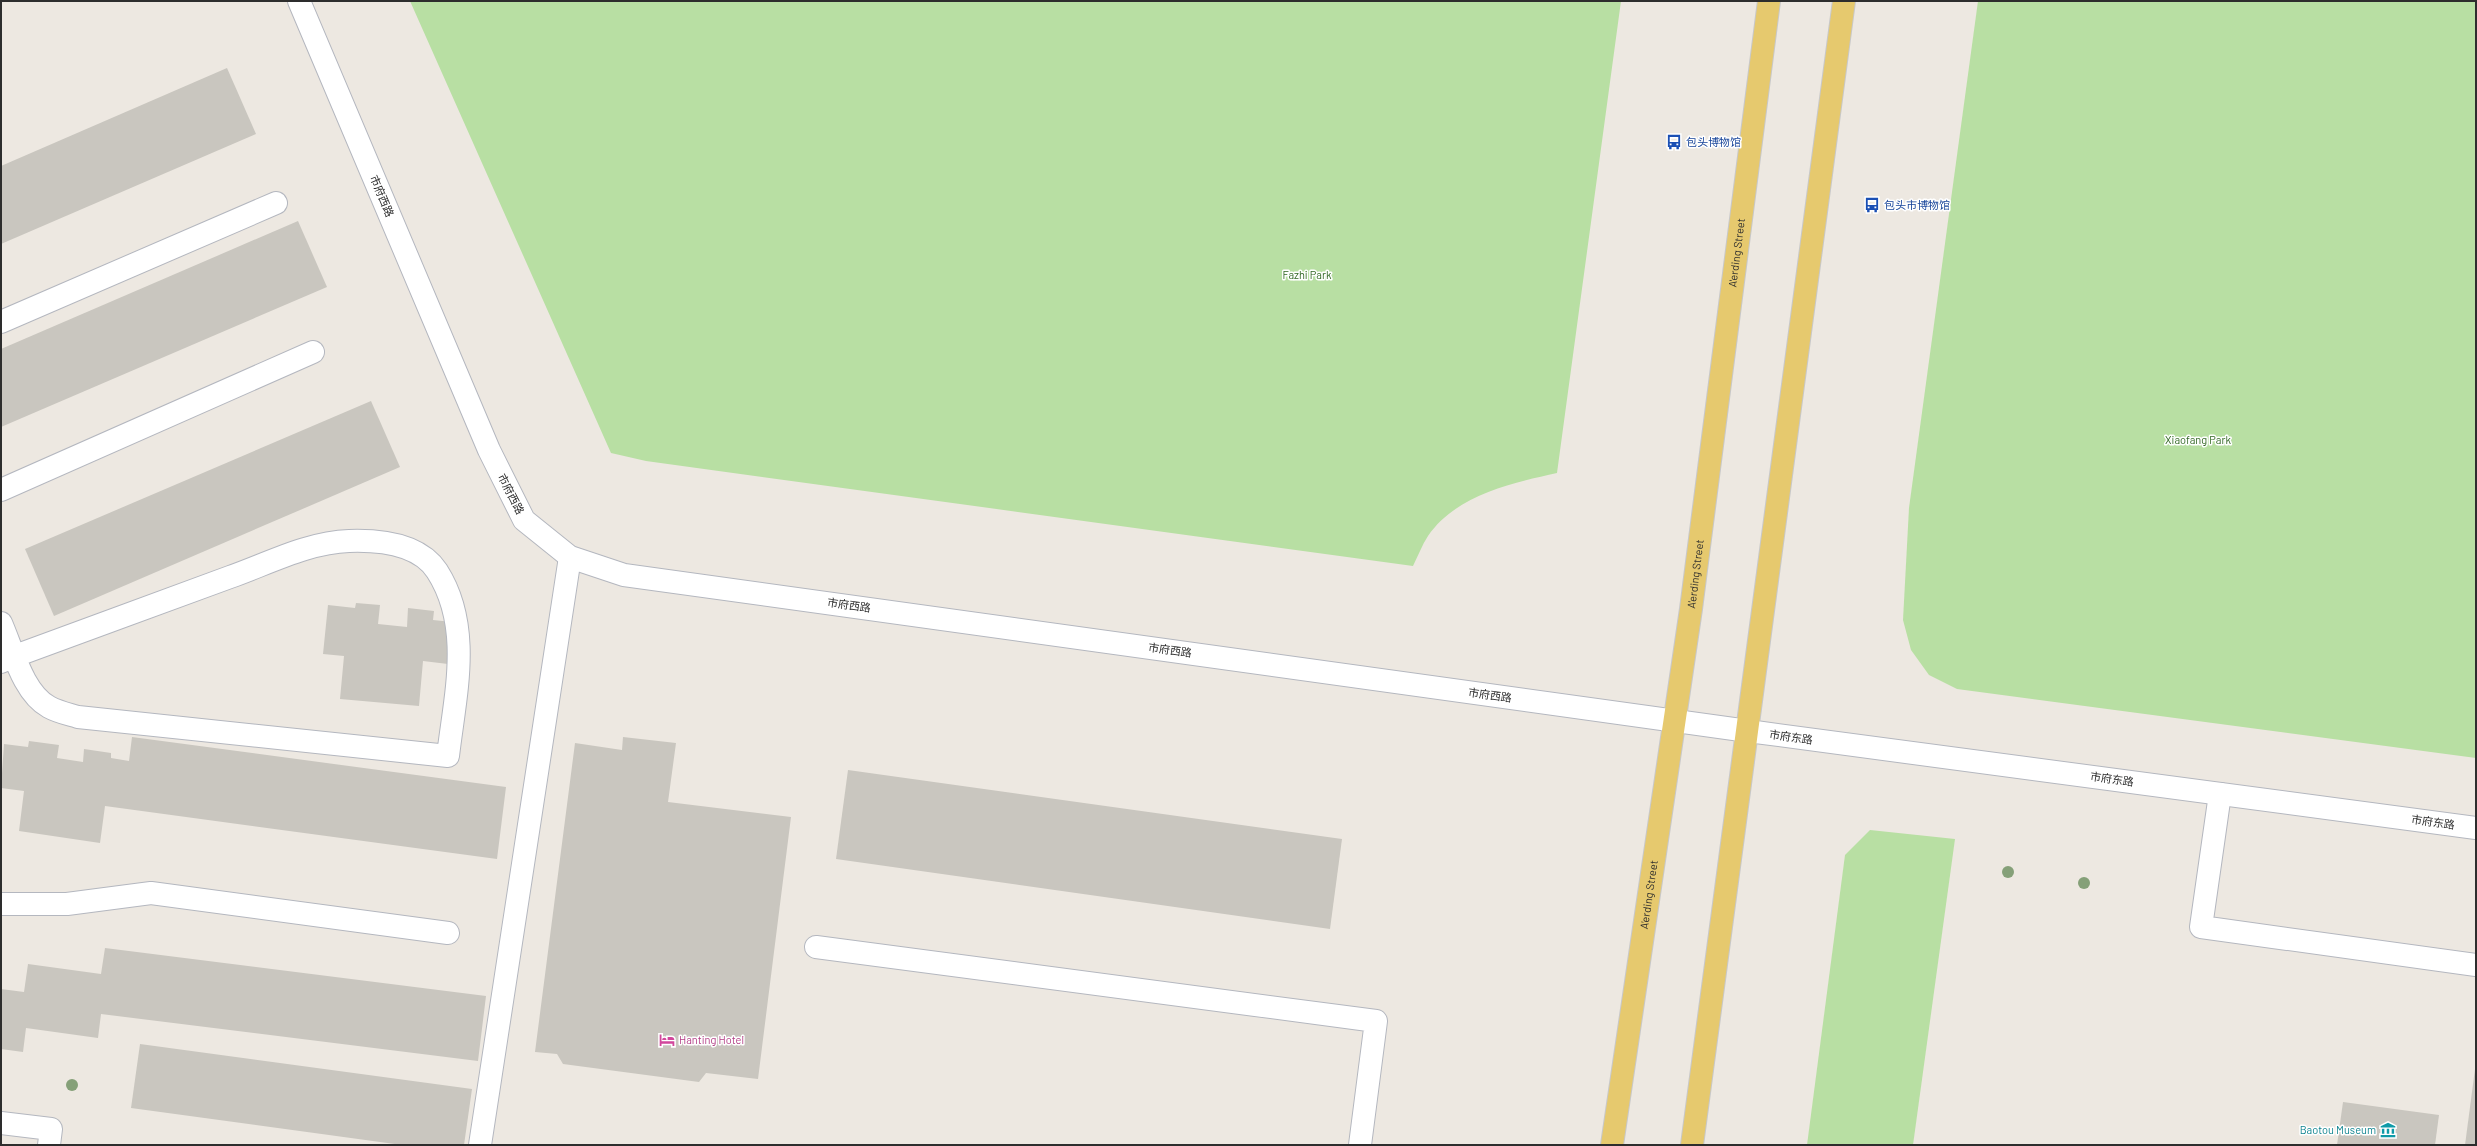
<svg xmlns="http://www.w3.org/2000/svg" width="2477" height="1146" font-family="Barlow,'Noto Sans SC',sans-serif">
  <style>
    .green { fill: #b8dfa3 }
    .building { fill: #c9c6bf }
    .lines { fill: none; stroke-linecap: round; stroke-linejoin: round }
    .lane-casing { stroke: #b4b7bf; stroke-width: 24 }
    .street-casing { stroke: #b4b7bf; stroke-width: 24 }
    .secondary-casing { stroke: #b4b7bf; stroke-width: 24 }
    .primary-casing { stroke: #c8c8c8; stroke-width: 24 }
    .lane { stroke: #fff; stroke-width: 22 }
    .street { stroke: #fff; stroke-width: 22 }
    .secondary { stroke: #fff; stroke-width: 22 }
    .primary { stroke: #e6c96e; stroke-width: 22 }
    .tree { fill: #85a078 }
    .labels { text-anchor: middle; stroke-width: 3; stroke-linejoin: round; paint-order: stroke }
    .transit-label { font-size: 11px; fill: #164399; stroke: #fff; text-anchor: start }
    .street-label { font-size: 11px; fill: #2d2d2d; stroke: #fff }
    .park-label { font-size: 11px; fill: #306622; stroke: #fff }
    .hotel-label { font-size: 11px; fill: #b23c85; stroke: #fff; text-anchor: start }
    .culture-label { font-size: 11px; fill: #0d838f; stroke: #fff; text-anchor: end }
  </style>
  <rect width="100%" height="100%" fill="#ede8e1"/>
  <g class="green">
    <path d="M410 1H1621L1557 473C1512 483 1456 495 1428 536 1422 545 1418 556 1413 566L646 461 611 453Z"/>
    <path d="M1978 1H2476V758L1957 689 1929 675 1911 650 1903 620 1909 508Z"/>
    <path d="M1870 830 1955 839 1913 1145H1807L1845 855Z"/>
  </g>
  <g class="building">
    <path d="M227 68 256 134 1 244V166Z"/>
    <path d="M298 221 327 287 1 427V349Z"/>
    <path d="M371 401 400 467 54 616 25 549Z"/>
    <path d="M356 603 380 605 378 624 407 627 408 608 434 611 433 620 452 622 448 664 423 661 419 706 340 699 344 656 323 654 328 605 355 608Z"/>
    <path d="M132 737 506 787 497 859 105 806 100 843 19 831 24 791 1 788 4 744 28 747 29 741 59 745 57 758 83 762 84 749 111 753V758L129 761Z"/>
    <path d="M623 737 676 743 668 802 791 817 758 1079 706 1073 699 1082 563 1064 557 1054 535 1052 575 743 622 750Z"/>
    <path d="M848 770 1342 839 1330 929 836 859Z"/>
    <path d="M105 948 486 996 478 1061 101 1014 98 1038 26 1028 23 1052 1 1049V989L24 992 28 964 101 974Z"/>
    <path d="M140 1044 472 1089 464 1145H402L131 1108Z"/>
    <path d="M2475 1069 2476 1145H2465Z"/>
    <path d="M2343 1102 2439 1115 2435 1145H2337Z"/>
  </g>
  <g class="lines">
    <defs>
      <g id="lane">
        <path d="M2220 794 2201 927 2476 965"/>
        <path d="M816 947 1376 1021 1360 1145"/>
      </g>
      <g id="street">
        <path d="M1 322 276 203"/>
        <path d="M1 490 313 352"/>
        <path d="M1 623C13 650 23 693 49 707 58 712 68 714 78 717L448 756C455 695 473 627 437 571 419 544 379 540 349 541 309 542 267 564 230 577 158 603 87 630 15 656L1 662"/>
        <path d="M1 904H67L151 893 448 933"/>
        <path d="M1 1123 51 1129 49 1145"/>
        <path d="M480 1145 570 557"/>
      </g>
      <path id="secondary" d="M299 1 489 450 524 520 570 557 624 575 1748 731 2476 828"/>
      <g id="primary">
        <path id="s1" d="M1612 1145 1691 609 1769 1"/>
        <path d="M1692 1145 1844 1"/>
      </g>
    </defs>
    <use href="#lane" class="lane-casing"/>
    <use href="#street" class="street-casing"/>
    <use href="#secondary" class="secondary-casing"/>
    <use href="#primary" class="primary-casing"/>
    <use href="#lane" class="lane"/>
    <use href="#street" class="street"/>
    <use href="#secondary" class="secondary"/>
    <use href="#primary" class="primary"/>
  </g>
  <g class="tree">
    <circle cx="2008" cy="872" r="6"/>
    <circle cx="2084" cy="883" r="6"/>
    <circle cx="72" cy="1085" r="6"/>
  </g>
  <defs>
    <symbol id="bus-bare" viewBox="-9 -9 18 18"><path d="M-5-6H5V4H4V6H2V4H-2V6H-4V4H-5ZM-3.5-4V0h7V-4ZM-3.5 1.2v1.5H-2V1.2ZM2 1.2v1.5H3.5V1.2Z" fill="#1a4fb4" stroke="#fff" stroke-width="2.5" paint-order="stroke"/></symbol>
    <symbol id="hotel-bare" viewBox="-9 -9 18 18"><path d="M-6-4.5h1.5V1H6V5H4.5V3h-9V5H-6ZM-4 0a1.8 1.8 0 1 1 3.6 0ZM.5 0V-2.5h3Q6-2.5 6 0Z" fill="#d1479c" stroke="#fff" stroke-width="2.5" paint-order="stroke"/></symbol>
    <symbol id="museum-bare" viewBox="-9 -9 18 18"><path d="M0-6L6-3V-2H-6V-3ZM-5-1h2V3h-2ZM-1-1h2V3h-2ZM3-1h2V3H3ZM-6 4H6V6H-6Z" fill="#0f9aa8" stroke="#fff" stroke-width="2.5" paint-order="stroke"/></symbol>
  </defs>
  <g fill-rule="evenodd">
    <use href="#bus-bare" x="1663" y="131" width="22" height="22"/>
    <use href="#bus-bare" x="1861" y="194" width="22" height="22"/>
    <use href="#hotel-bare" x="656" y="1029" width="22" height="22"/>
    <use href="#museum-bare" x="2377" y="1119" width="22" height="22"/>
  </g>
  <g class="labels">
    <g class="transit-label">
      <text x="1686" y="146">包头博物馆</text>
      <text x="1884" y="209">包头市博物馆</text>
    </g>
    <g class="street-label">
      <text transform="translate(382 196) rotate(67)" y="4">市府西路</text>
      <text dy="4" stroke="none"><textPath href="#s1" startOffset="901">A'erding Street</textPath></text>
      <text transform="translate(511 494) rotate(63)" y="4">市府西路</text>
      <text dy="4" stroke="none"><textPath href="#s1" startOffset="577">A'erding Street</textPath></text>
      <text transform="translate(849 605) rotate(8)" y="4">市府西路</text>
      <text transform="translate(1170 650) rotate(8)" y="4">市府西路</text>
      <text transform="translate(1490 695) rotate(8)" y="4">市府西路</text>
      <text transform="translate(1791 737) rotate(8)" y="4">市府东路</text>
      <text transform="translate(2112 779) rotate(8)" y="4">市府东路</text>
      <text transform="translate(2433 822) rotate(8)" y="4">市府东路</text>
      <text dy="4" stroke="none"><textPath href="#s1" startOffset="253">A'erding Street</textPath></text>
    </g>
    <g class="park-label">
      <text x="1307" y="279">Fazhi Park</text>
      <text x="2198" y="444">Xiaofang Park</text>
    </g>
    <g class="hotel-label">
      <text x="679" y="1044">Hanting Hotel</text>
    </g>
    <g class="culture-label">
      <text x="2376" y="1134">Baotou Museum</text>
    </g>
  </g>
  <rect width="2477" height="1146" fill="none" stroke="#2d2d2d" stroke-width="4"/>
</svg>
